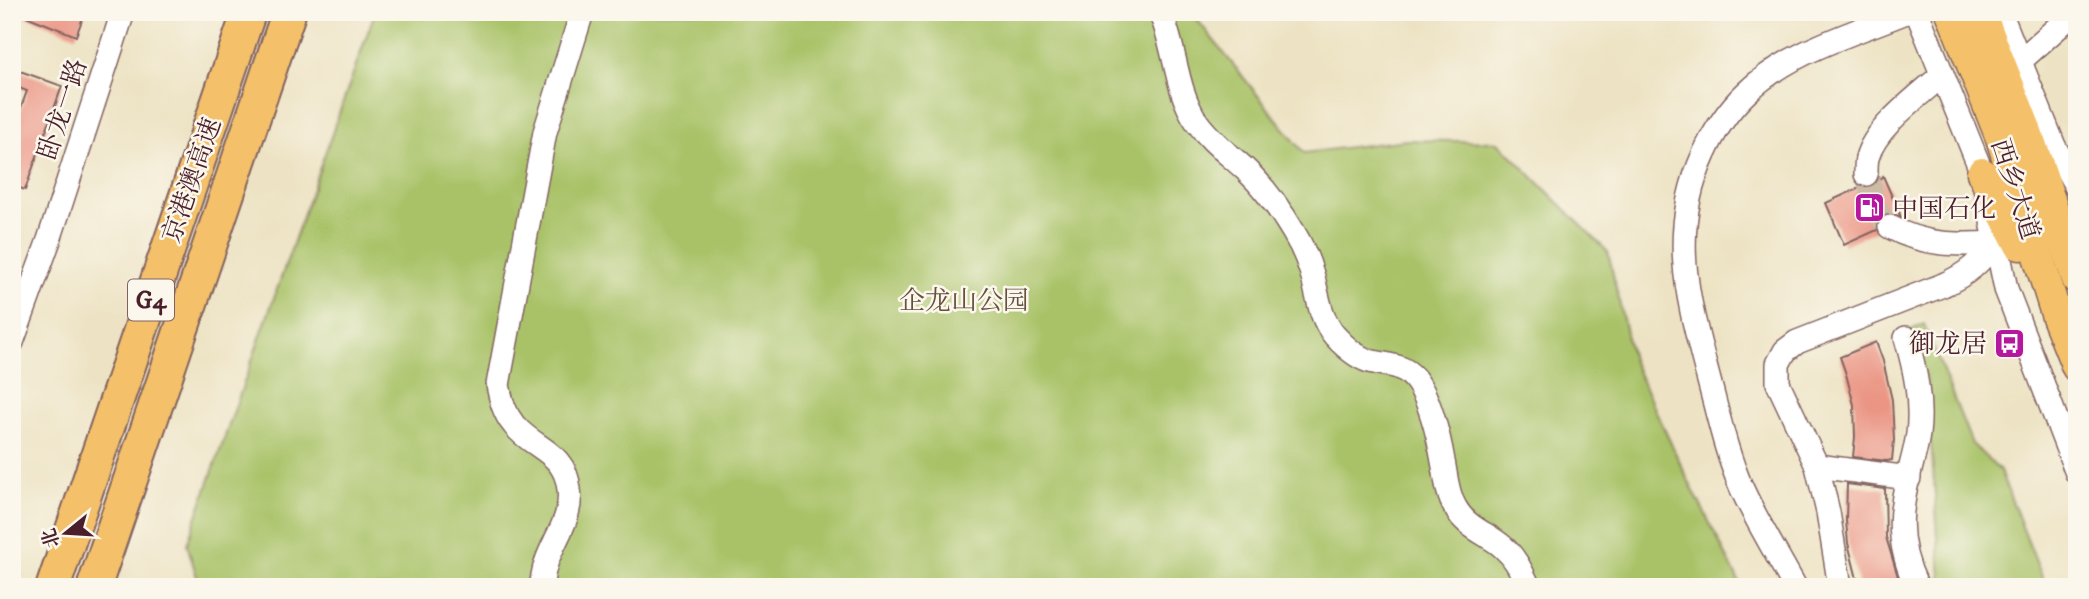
<svg xmlns="http://www.w3.org/2000/svg" width="2089" height="599" font-family="'IM FELL DW Pica','Noto Serif SC',serif">
  <style>
    .green { fill: #a9c268; stroke: #7a704a; stroke-width: 2 }
    .building { fill: #eb9685 }
    .lines { fill: none; stroke-linecap: round; stroke-linejoin: round }
    .minor-tunnel { stroke: #ccbca5; stroke-width: 23; stroke-dasharray: 23 11; stroke-linecap: butt }
    .minor-casing { stroke: #836461; stroke-width: 26 }
    .major-casing { stroke: #836461; stroke-width: 33 }
    .highway-casing { stroke: #836461; stroke-width: 37 }
    .minor { stroke: #fff; stroke-width: 23 }
    .major { stroke: #f4c16a; stroke-width: 30 }
    .highway { stroke: #f4c16a; stroke-width: 33 }
    .labels { text-anchor: middle; stroke-width: 5; stroke-linejoin: round; paint-order: stroke }
    .shield { fill: #fbf7ec; stroke: #7f6065; stroke-width: 2 }
    .shield-label { font-size: 24px; font-weight: bold; fill: #4a1f2b }
    .street-label { font-size: 26px; fill: #4a1f2b; stroke: #fbf7ec }
    .poi-label { font-size: 26px; fill: #4a1f2b; stroke: #fbf7ec; text-anchor: start }
    .park-label { font-size: 26px; fill: #66503d; stroke: #fbf7ec }
  </style>
  <rect width="100%" height="100%" fill="#fbf7ec"/>
  <filter id="ink" filterUnits="userSpaceOnUse"><feTurbulence type="fractalNoise" baseFrequency=".0143" numOctaves="2"/><feDisplacementMap in="SourceGraphic" scale="14" xChannelSelector="R" yChannelSelector="G"/><feConvolveMatrix kernelMatrix="1 2 1 2 8 2 1 2 1" color-interpolation-filters="sRGB"/></filter>
  <filter id="wash" filterUnits="userSpaceOnUse"><feTurbulence type="fractalNoise" baseFrequency=".00686" numOctaves="4" result="noise"/><feDisplacementMap in="SourceGraphic" scale="28" xChannelSelector="R" yChannelSelector="G"/><feGaussianBlur stdDeviation="1.57" result="paint"/><feColorMatrix in="noise" values="0 0 0 0 0 0 0 0 0 0 0 0 0 0 0 0 0 1.4 0 .05"/><feComposite in="paint" operator="in"/></filter>
  <g filter="url(#wash)">
    <rect width="100%" height="100%" fill="#ede3c4"/>
    <g class="green">
      <path d="M375 12H1191L1304 153 1406 140 1498 142 1608 252 1632 360 1687 478 1742 587H200L187 544Z"/>
      <path d="M1924 324 1972 444 2000 471 2046 587H1949L1941 577 1926 375 1898 336Z"/>
    </g>
    <g id="blocks">
      <g class="building">
        <path d="M16 12H85L76 36Z"/>
        <path d="M20 71 62 86 25 190 12 185V132L27 91 14 86Z"/>
        <path d="M1883 176 1901 217 1890 213 1883 215 1877 221V230L1844 245 1826 203 1861 187 1872 186Z"/>
        <path d="M1876 342 1883 361 1892 400 1894 440 1892 460 1887 461 1853 457 1855 437 1854 405 1846 374 1840 357Z"/>
        <path d="M1847 484 1885 489 1886 537 1901 587H1859L1848 543 1846 521Z"/>
      </g>
    </g>
  </g>
  <g filter="url(#ink)">
    <use href="#blocks" fill-opacity="0" stroke="#836461" stroke-width="2"/>
    <g class="lines">
      <path class="minor-tunnel" d="M1866 174 1878 213 1890 227"/>
      <defs>
        <g id="minor">
          <path d="M1160 12C1176 47 1175 90 1197 122 1211 142 1229 154 1246 170 1265 188 1281 211 1294 233 1302 246 1309 263 1313 277 1318 298 1321 320 1335 336 1345 347 1356 357 1369 361 1384 365 1402 364 1413 377 1429 394 1439 438 1443 461 1446 476 1447 494 1455 507 1466 528 1487 533 1503 547 1516 558 1522 573 1529 587"/>
          <path d="M1917 12 1982 173 2006 289 2077 473"/>
          <path d="M2000 12 2054 146 2077 188"/>
          <path d="M2020 61 2075 12"/>
          <path d="M1866 174C1866 169 1866 162 1867 158 1875 127 1919 96 1942 75"/>
          <path d="M1890 227C1924 246 1957 245 1995 243"/>
          <path d="M1906 338C1915 369 1922 401 1918 434 1915 457 1906 479 1903 503 1898 532 1904 560 1917 587"/>
          <path d="M12 342 49 240 123 12"/>
          <path d="M1817 466 1909 478"/>
          <path d="M542 587C542 549 574 525 569 489 565 451 533 449 514 425 504 413 501 400 498 385L545 132 582 12"/>
          <path d="M1795 587C1777 554 1757 522 1742 489 1726 453 1718 414 1708 377 1688 299 1668 232 1704 154 1714 132 1728 110 1746 93 1788 52 1852 34 1906 12"/>
          <path d="M1840 587 1828 512 1817 466 1778 383V364L1785 351 1797 342 1943 285C1968 274 1979 263 1995 243"/>
        </g>
        <g id="major">
          <path d="M1951 12 2001 138 2057 317 2077 367"/>
          <path d="M1980 12 2026 129 2077 279"/>
          <path d="M1982 173 2020 245"/>
        </g>
        <g id="highway">
          <path d="M53 587 249 12"/>
          <path d="M94 587 289 12"/>
        </g>
      </defs>
      <use href="#minor" class="minor-casing"/>
      <use href="#major" class="major-casing"/>
      <use href="#highway" class="highway-casing"/>
      <use href="#minor" class="minor"/>
      <use href="#major" class="major"/>
      <use href="#highway" class="highway"/>
    </g>
  </g>
  <defs>
    <symbol id="fuel-square" viewBox="-11 -11 22 22"><rect x="-9" y="-9" width="18" height="18" rx="4" fill="#b5179e" stroke="#fbf7ec"/><path d="M-5.5-6h7V0h2V4h1.3V-2.5L3-4.5l.8-.8L6-3V5H2.5V1h-1V6h-7ZM-4.2-4.7v3.2H.2V-4.7Z" fill="#fff"/></symbol>
    <symbol id="bus-square" viewBox="-11 -11 22 22"><rect x="-9" y="-9" width="18" height="18" rx="4" fill="#b5179e" stroke="#fbf7ec"/><path d="M-5-6H5V4H4V6H2V4H-2V6H-4V4H-5ZM-3.5-4V0h7V-4ZM-3.5 1.2v1.5H-2V1.2ZM2 1.2v1.5H3.5V1.2Z" fill="#fff"/></symbol>
  </defs>
  <g fill-rule="evenodd">
    <use href="#fuel-square" x="1852" y="190" width="35" height="35"/>
    <use href="#bus-square" x="1992" y="326" width="35" height="35"/>
  </g>
  <g class="labels">
    <rect class="shield" x="128" y="279.5" width="46" height="41" rx="5"/>
    <g class="shield-label">
      <text x="151" y="308">G4</text>
    </g>
    <g class="street-label">
      <text transform="translate(62 109) rotate(-72)" y="9">卧龙一路</text>
      <text transform="translate(191 180) rotate(-71)" y="9">京港澳高速</text>
      <text transform="translate(2016 189) rotate(72)" y="9">西乡大道</text>
    </g>
    <g class="poi-label">
      <text x="1892" y="217">中国石化</text>
      <text x="1987" y="352" text-anchor="end">御龙居</text>
    </g>
    <g class="park-label">
      <text x="964" y="309">企龙山公园</text>
    </g>
  </g>
  <rect width="2089" height="599" fill="none" stroke="#fbf7ec" stroke-width="42"/>
  <g transform="translate(66 533) rotate(252)" stroke="#fbf7ec" stroke-width="5" paint-order="stroke">
  <path d="M0-5L12 26L0 18L-12 26Z" fill="#4a1f2b"/>
  <text y="-10" font-size="19" font-weight="bold" text-anchor="middle" fill="#4a1f2b">北</text>
  </g>
</svg>
